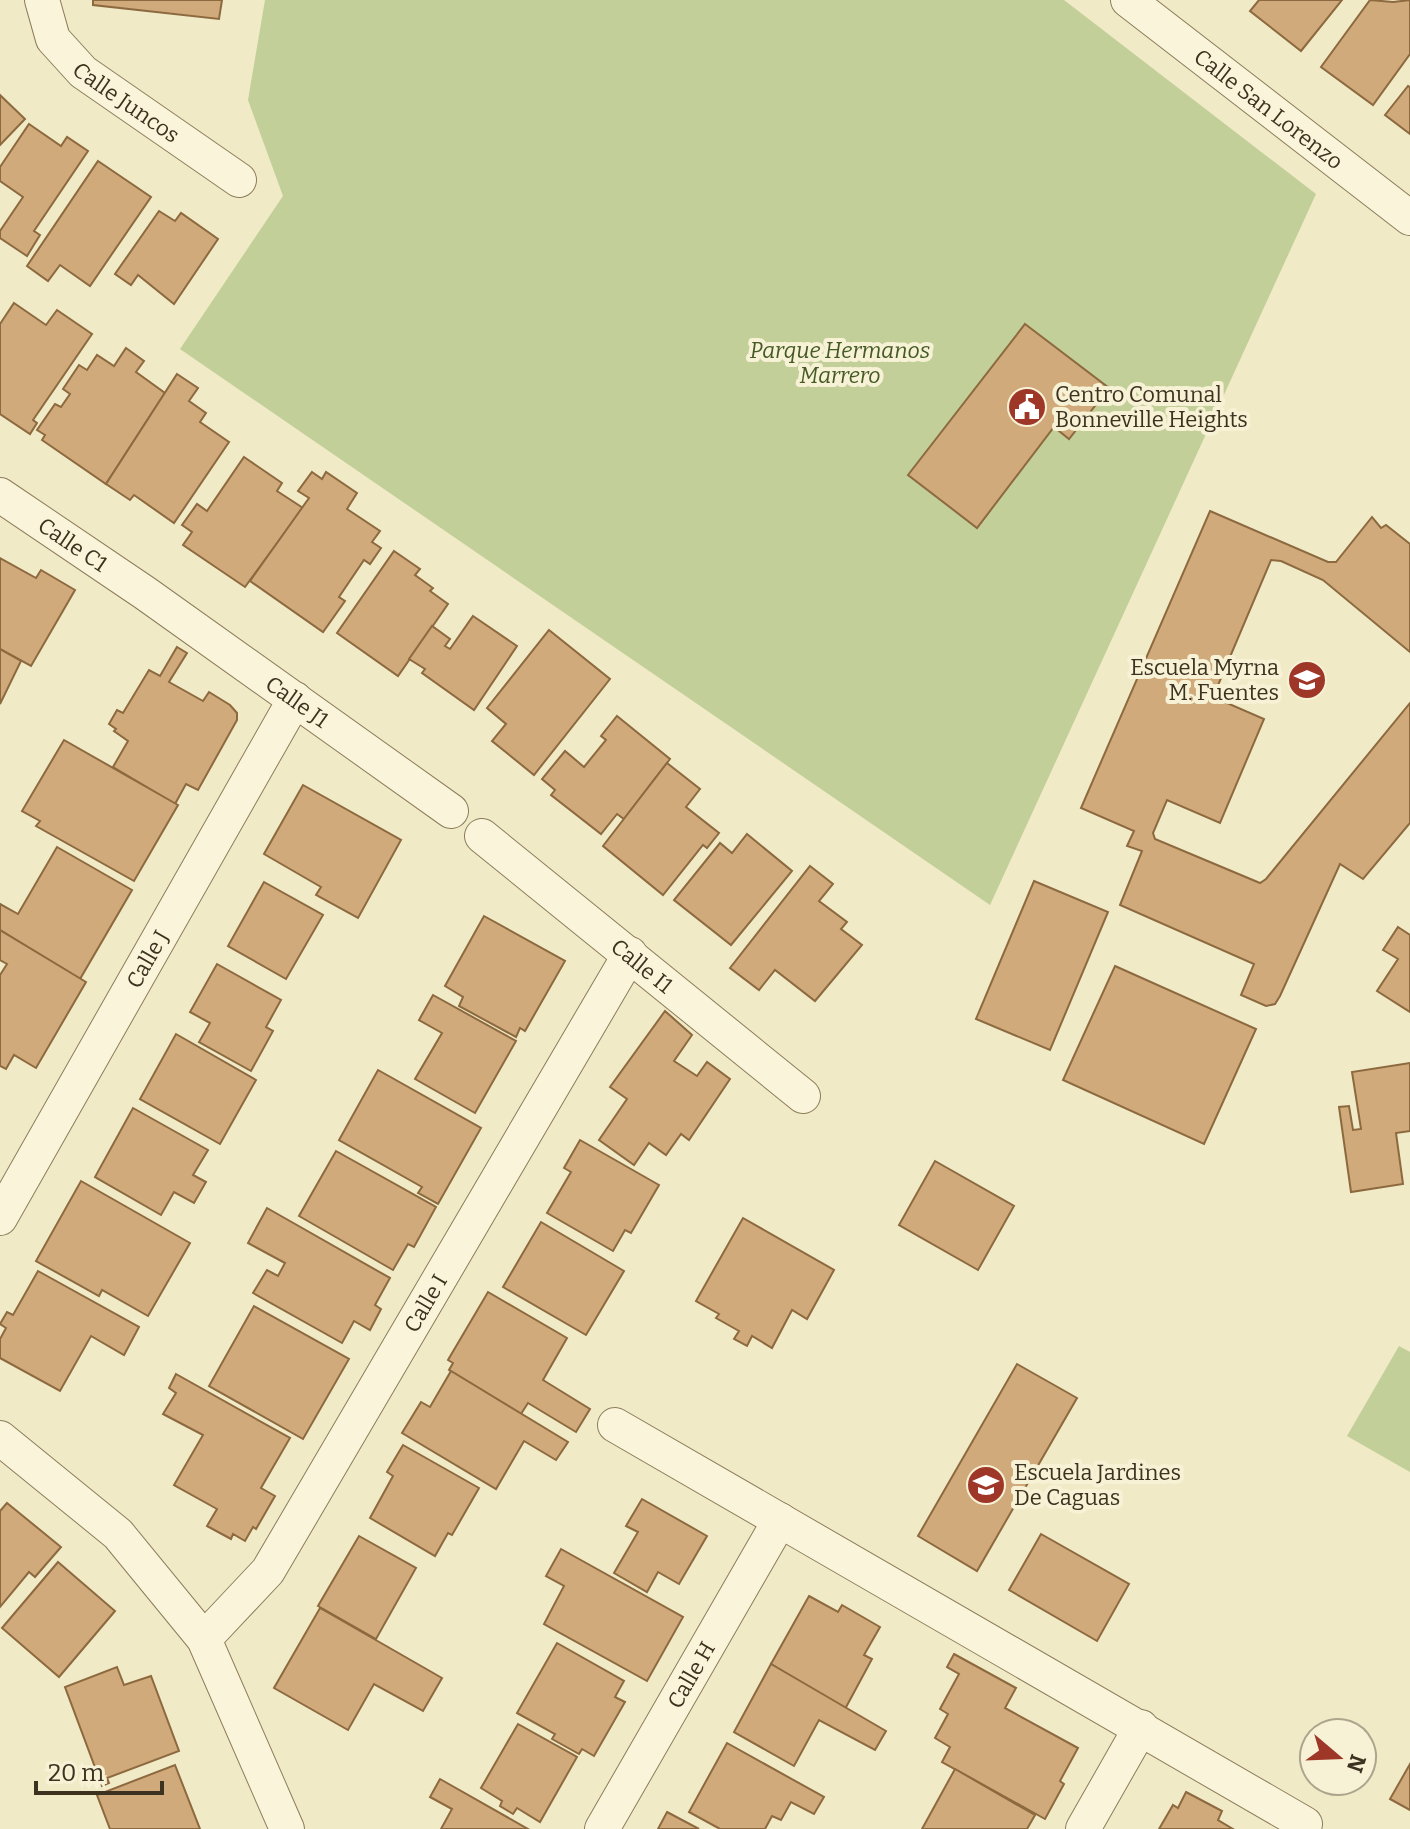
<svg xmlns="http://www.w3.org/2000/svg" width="1410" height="1829" font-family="Bitter,serif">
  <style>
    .green { fill: #c2cf99 }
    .building { fill: #d0aa7a; stroke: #8d693f; stroke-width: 2 }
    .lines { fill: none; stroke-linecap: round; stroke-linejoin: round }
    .street-casing { stroke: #8d7c5b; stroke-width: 36 }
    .street { stroke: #faf5da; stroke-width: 34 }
    .labels { text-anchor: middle; stroke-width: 8; stroke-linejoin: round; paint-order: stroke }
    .street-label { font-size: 22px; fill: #3d311f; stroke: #f7f2d6 }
    .park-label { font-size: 22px; font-style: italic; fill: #455a25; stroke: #f7f2d6 }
    .poi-label { font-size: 22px; fill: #3d311f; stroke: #f7f2d6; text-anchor: start }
  </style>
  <rect width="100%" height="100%" fill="#f0eac6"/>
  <g class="green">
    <path d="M265 0H1064L1316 194 990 905 180 349 283 196 248 100Z"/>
    <path d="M1399 1346 1410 1352V1472L1347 1436Z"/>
  </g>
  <g class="building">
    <path d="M93 0H222L219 19 93 5Z"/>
    <path d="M1259 0H1342L1301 51 1250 11Z"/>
    <path d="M1370 0 1393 2 1410 0V54L1373 105 1321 67Z"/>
    <path d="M1408 86 1410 87V134L1385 115Z"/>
    <path d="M0 95 25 119 0 145Z"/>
    <path d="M29 124 61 146 67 137 88 151 34 231 40 235 27 256 0 238V231L23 197 0 181V167Z"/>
    <path d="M98 161 151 197 90 286 60 265 48 281 27 266Z"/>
    <path d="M159 211 175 221 181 213 218 239 174 304 138 275 131 285 115 274Z"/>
    <path d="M14 303 46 325 57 310 92 334 33 420 37 423 30 434 0 414V324Z"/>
    <path d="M1025 324 1109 388 1069 439 1054 427 977 528 908 475Z"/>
    <path d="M126 348 144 361 136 372 165 393 106 484 42 440 45 435 37 430 55 404 61 407 70 394 63 389 79 365 87 370 97 355 114 366Z"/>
    <path d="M177 374 198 388 189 401 206 413 200 422 229 442 174 523 134 495 130 500 106 484Z"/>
    <path d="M244 457 282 483 277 491 303 508 245 587 183 545 192 532 182 525 197 504 207 511Z"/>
    <path d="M312 472 322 479 326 472 357 493 347 509 380 531 372 542 381 548 370 564 364 560 339 597 345 601 323 632 250 581 309 498 298 491Z"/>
    <path d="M1210 511 1328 562H1336L1372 517 1381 528 1386 525 1410 544V652L1323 580 1281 561 1271 560 1213 697 1264 719 1220 823 1167 800 1153 833 1155 839 1260 883 1266 879 1410 703V823L1363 879 1340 864 1280 996 1275 1004 1266 1006 1241 995 1254 964 1120 905 1142 851 1127 846 1134 831 1081 808Z"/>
    <path d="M394 551 420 569 415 575 433 588 430 591 448 604 398 676 337 633Z"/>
    <path d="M0 558 36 578 41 570 75 590 31 666 0 649Z"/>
    <path d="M473 616 517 646 474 710 422 673 425 669 409 659 432 626 450 639 445 646 450 649Z"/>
    <path d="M549 630 610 679 534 775 492 741 506 724 487 708Z"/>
    <path d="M177 647 187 653 169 682 203 701 209 692 230 705 237 713V720L198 790 186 784 175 804 113 767 128 741 114 731 116 729 109 724 117 710 123 713 149 670 160 676Z"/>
    <path d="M0 649 21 661 0 704Z"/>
    <path d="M617 716 670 759 624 819 617 814 601 834 551 795 555 790 542 779 565 751 584 767 606 740 601 736Z"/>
    <path d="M64 740 178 805 134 881 36 826 40 821 22 811Z"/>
    <path d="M667 763 700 789 686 807 719 833 707 848 703 845 663 895 603 846Z"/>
    <path d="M303 785 401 840 358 918 316 895 321 887 264 854Z"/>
    <path d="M747 834 792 871 731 945 674 900 720 843 732 853Z"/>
    <path d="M57 847 132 890 80 979 0 930V904L18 914Z"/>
    <path d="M810 866 833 884 819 901 847 922 841 929 862 945 815 1001 775 970 759 990 730 968Z"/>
    <path d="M1034 881 1108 912 1050 1050 976 1019Z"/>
    <path d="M264 882 323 915 286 979 228 946Z"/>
    <path d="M484 916 565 961 525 1031 520 1028 516 1037 459 1006 463 997 445 986Z"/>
    <path d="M1398 927 1410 935V1012L1377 991 1398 959 1383 950Z"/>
    <path d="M0 930 86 982 36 1068 14 1055 6 1069 0 1066V975L7 964 0 960Z"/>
    <path d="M217 964 281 1000 266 1027 273 1031 251 1071 199 1042 210 1023 190 1012Z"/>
    <path d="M1115 966 1256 1029 1204 1144 1063 1080Z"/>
    <path d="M433 995 516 1041 475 1113 415 1079 442 1033 419 1020Z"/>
    <path d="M665 1011 692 1035 674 1061 697 1076 707 1062 730 1079 689 1140 681 1134 666 1155 649 1143 634 1165 599 1140 627 1099 610 1087Z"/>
    <path d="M176 1034 256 1080 220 1144 140 1099Z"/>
    <path d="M1410 1063V1131L1396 1133 1403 1184 1351 1192 1339 1107 1349 1106 1353 1130 1361 1129 1352 1072Z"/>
    <path d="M378 1070 481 1128 438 1204 418 1193 422 1187 339 1140Z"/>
    <path d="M133 1108 208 1150 193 1175 206 1182 194 1203 174 1192 161 1215 95 1177Z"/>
    <path d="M580 1140 659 1185 631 1233 625 1230 613 1251 547 1213 571 1172 564 1168Z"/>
    <path d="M336 1151 436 1207 414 1247 408 1244 393 1270 299 1216Z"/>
    <path d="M935 1161 1014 1206 978 1270 899 1225Z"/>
    <path d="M81 1181 190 1243 148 1316 102 1290 99 1296 36 1261Z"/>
    <path d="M267 1208 390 1278 375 1305 381 1309 370 1330 354 1321 342 1343 253 1293 267 1270 278 1276 285 1263 248 1243Z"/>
    <path d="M743 1218 834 1270 807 1319 792 1310 772 1348 752 1336 747 1346 734 1339 739 1331 716 1318 719 1314 696 1301Z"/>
    <path d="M541 1222 624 1271 586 1335 503 1287Z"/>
    <path d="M38 1271 139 1327 124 1355 91 1336 60 1391 0 1358V1339L6 1328 0 1324 7 1312 13 1315Z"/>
    <path d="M488 1292 567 1338 543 1380 590 1409 576 1432 528 1403 521 1414 449 1370 453 1363 448 1360Z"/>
    <path d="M254 1306 349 1359 303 1439 209 1386Z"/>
    <path d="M1017 1364 1077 1398 977 1571 918 1536Z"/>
    <path d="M451 1371 568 1442 556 1460 524 1441 496 1489 402 1433 421 1402 430 1407Z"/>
    <path d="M176 1374 290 1438 261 1488 275 1496 256 1529 253 1527 245 1541 233 1534 231 1539 207 1526 217 1509 174 1485 203 1435 163 1414 176 1393 169 1388Z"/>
    <path d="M403 1445 479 1488 452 1535 448 1533 435 1556 370 1518 393 1476 387 1472Z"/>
    <path d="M642 1499 707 1536 679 1584 658 1572 647 1592 614 1573 638 1532 626 1526Z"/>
    <path d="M7 1503 61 1547 35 1577 29 1572 0 1607V1511Z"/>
    <path d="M1041 1534 1129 1584 1097 1641 1009 1590Z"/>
    <path d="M359 1536 416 1568 376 1639 318 1606Z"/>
    <path d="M561 1549 683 1617 647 1681 544 1624 564 1586 546 1576Z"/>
    <path d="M58 1562 115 1611 59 1677 2 1628Z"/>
    <path d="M809 1596 838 1612 842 1605 880 1627 864 1655 872 1659 845 1709 771 1664Z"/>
    <path d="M320 1608 442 1678 423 1711 374 1684 348 1730 274 1688Z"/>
    <path d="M557 1643 624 1681 615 1697 625 1702 594 1756 582 1749 579 1754 552 1739 555 1734 517 1713Z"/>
    <path d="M954 1654 1016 1688 1005 1708 1078 1748 1060 1781 1064 1784 1045 1819 942 1762 950 1747 935 1738 948 1714 940 1709 959 1674 947 1667Z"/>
    <path d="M771 1664 886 1731 875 1750 819 1720 794 1766 734 1732Z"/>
    <path d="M117 1667 124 1685 151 1676 179 1751 107 1778 109 1783 102 1786 65 1687Z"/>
    <path d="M518 1724 577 1757 540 1822 517 1808 513 1814 500 1806 502 1801 481 1788Z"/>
    <path d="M727 1743 824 1797 814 1814 791 1802 781 1820 772 1816 765 1829H720L689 1812Z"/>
    <path d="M1410 1764V1810L1390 1799Z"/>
    <path d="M175 1765 200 1829H110L97 1795Z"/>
    <path d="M955 1769 1035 1815 1027 1829H922Z"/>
    <path d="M440 1779 528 1829H441L452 1809 430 1797Z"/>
    <path d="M1186 1792 1222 1811 1218 1820 1233 1829H1159L1173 1805 1178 1808Z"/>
    <path d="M667 1812 699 1829H658Z"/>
  </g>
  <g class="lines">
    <defs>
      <g id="street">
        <path id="s1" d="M42 0 53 39 83 72 239 180"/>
        <path id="s2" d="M1128 0 1410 218"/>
        <path id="s3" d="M0 495 145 593 451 811"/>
        <path id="s4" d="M482 836 803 1096"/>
        <path id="s5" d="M0 1218 295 699"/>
        <path d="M615 1425 1305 1824"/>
        <path d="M0 1438 118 1534 204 1639 287 1829"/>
        <path id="s6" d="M204 1639 268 1571 630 954"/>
        <path id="s7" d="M602 1829 780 1520"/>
        <path d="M1083 1829 1141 1727"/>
      </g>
    </defs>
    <use href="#street" class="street-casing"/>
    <use href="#street" class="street"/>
  </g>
  <defs>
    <symbol id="civic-disc" viewBox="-11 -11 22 22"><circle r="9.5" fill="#9f3728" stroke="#f7f2d6"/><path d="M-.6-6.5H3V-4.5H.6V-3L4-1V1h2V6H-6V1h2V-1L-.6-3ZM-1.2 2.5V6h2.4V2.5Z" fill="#fff"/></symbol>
    <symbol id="school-disc" viewBox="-11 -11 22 22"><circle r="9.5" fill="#9f3728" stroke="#f7f2d6"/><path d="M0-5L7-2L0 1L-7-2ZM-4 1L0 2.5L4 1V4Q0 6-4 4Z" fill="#fff"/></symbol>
  </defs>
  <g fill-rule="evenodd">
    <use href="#civic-disc" x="1005" y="385" width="44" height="44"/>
    <use href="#school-disc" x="1285" y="658" width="44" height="44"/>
    <use href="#school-disc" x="964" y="1463" width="44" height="44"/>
  </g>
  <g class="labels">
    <g class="street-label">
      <text dy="8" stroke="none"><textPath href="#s1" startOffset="138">Calle Juncos</textPath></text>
      <text dy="8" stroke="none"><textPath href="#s2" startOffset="178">Calle San Lorenzo</textPath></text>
      <text dy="8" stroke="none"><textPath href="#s3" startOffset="88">Calle C1</textPath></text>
      <text dy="8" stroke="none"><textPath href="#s3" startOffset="362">Calle J1</textPath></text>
      <text dy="8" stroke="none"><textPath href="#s5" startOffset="298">Calle J</textPath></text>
      <text dy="8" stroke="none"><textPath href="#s4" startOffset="206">Calle I1</textPath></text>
      <text dy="8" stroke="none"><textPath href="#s6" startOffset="404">Calle I</textPath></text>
      <text dy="8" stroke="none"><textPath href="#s7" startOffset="178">Calle H</textPath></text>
    </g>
    <g class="park-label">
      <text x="840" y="358">Parque Hermanos<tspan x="840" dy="25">Marrero</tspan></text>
    </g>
    <g class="poi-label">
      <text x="1055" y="402">Centro Comunal<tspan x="1055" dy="25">Bonneville Heights</tspan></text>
      <text x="1279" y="675" text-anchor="end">Escuela Myrna<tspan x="1279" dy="25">M. Fuentes</tspan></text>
      <text x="1014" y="1480">Escuela Jardines<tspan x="1014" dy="25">De Caguas</tspan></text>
    </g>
  </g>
  <g transform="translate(1338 1757) rotate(109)"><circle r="38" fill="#f7f2d6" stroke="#ada58d" stroke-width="2"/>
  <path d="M0-6L14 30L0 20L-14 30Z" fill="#9f3728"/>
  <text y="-12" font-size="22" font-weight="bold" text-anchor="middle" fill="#3d311f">N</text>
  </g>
  <path d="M36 1781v12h126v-12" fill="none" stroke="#3d311f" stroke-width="4"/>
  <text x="48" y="1781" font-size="24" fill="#3d311f" stroke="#f7f2d6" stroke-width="6" paint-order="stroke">20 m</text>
</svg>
